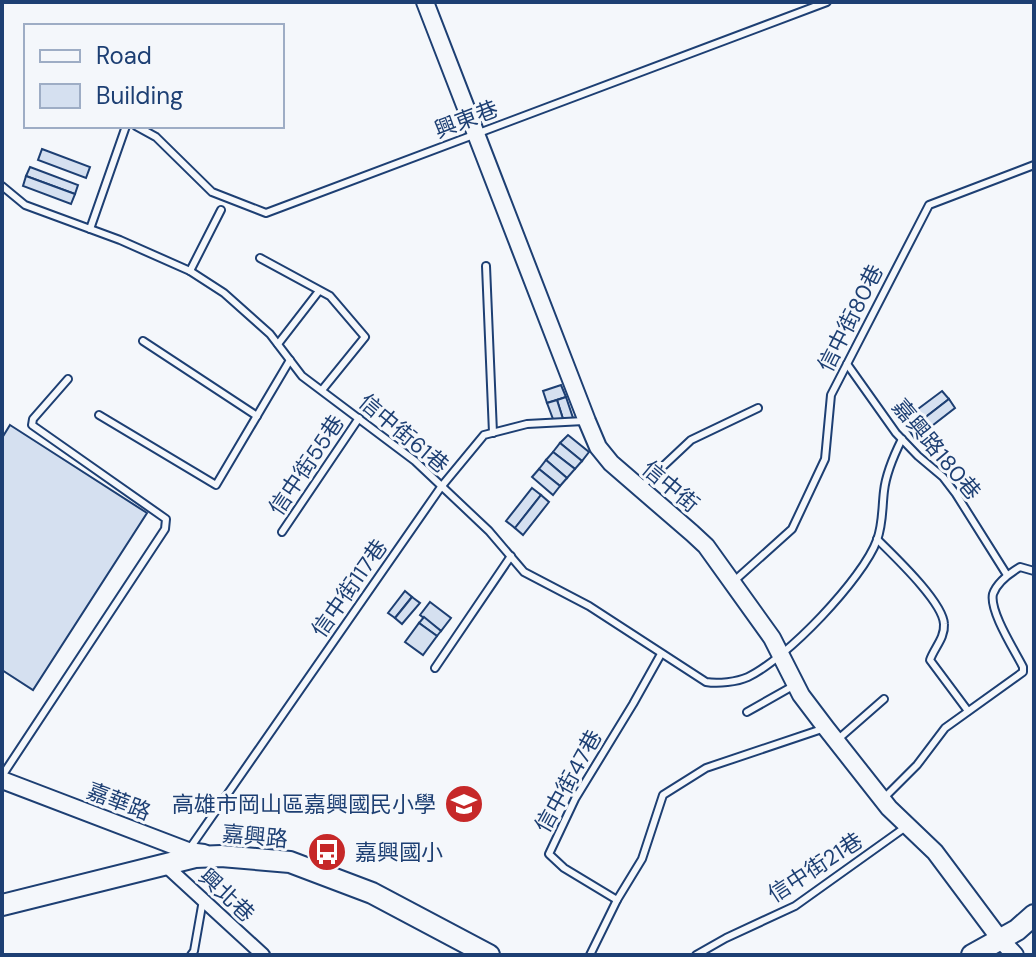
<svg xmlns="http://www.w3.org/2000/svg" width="1036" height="957" font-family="'DM Sans','Noto Sans TC',sans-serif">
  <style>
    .building { fill: #d5e0f0; stroke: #1d3f73; stroke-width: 2 }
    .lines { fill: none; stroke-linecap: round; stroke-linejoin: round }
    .service-casing { stroke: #1d3f73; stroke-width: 10 }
    .minor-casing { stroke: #1d3f73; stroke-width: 16 }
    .tertiary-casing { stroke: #1d3f73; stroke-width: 20 }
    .primary-casing { stroke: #1d3f73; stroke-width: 24 }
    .service { stroke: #f4f7fb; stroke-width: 6 }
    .minor { stroke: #f4f7fb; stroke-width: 12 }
    .tertiary { stroke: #f4f7fb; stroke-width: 16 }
    .primary { stroke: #f4f7fb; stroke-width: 20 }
    .labels { text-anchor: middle; stroke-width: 6; stroke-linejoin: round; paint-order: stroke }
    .street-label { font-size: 22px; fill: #1d3f73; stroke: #f4f7fb }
    .poi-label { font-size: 22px; fill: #1d3f73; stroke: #f4f7fb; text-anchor: end }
  </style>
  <rect width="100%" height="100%" fill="#f4f7fb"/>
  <g class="building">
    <path d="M42 149 90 167 86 178 38 160Z"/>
    <path d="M30 167 78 185 75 194 26 176Z"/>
    <path d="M26 176 75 194 71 204 23 186Z"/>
    <path d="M561 385 566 397 547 403 543 391Z"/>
    <path d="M942 391 949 399 909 430 902 421Z"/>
    <path d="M566 397 573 418 563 419 557 400Z"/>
    <path d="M949 399 955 408 915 439 909 430Z"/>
    <path d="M557 400 563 419H553L547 403Z"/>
    <path d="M10 425 147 513 33 690 2 670V438Z"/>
    <path d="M568 435 589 452 582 461 560 443Z"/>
    <path d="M560 443 582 461 575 469 553 452Z"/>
    <path d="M553 452 575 469 567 478 546 460Z"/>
    <path d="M546 460 567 478 560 486 539 469Z"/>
    <path d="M539 469 560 486 553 495 532 477Z"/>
    <path d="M532 488 541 495 515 528 506 521Z"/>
    <path d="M541 495 549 502 523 535 515 528Z"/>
    <path d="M405 591 412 597 395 618 388 613Z"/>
    <path d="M412 597 420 603 402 624 395 618Z"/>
    <path d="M430 602 451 618 441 631 420 615Z"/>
    <path d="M424 617 441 631 437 636 419 623Z"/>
    <path d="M419 623 437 636 423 655 405 642Z"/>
  </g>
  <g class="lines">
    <defs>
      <g id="service">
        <path d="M136 126 156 137 212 192 266 213 827 2"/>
        <path d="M2 186 25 205 120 240 190 271 224 293 270 334 302 376 415 461 489 531 524 572 589 606 706 682C718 684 737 682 748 677 786 659 863 579 877 540 883 524 882 507 884 491 886 473 894 455 902 439"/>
        <path d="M90 229 126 126"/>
        <path d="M260 258 330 296 365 337 322 390"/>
        <path d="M486 266 493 433"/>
        <path d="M190 271 221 210"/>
        <path d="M143 341 257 416"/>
        <path d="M278 344 319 291"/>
        <path d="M847 364 896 433 918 456 943 477 956 494 1007 575"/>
        <path d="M99 415 216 485 290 360"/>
        <path d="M642 486 691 440 758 408"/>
        <path d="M282 532 359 418"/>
        <path d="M877 539C894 556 943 602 944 624 945 638 934 648 930 660L968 711"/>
        <path d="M733 582 792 529 825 459 831 395 929 205 1034 165"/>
        <path d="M435 668 511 556"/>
        <path d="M747 712 793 686"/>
        <path d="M836 741 884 699"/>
        <path d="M2 776 165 529 166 519 32 425 33 419 68 379"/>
        <path d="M885 797 917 765 945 728 1023 672V667C1015 651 989 611 993 594 997 582 1010 573 1020 567L1034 571"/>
        <path d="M190 848 441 487 484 435 527 424 584 421"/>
        <path d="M617 900 564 868 549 854 575 799 633 704 661 654"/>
        <path d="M191 955 194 951 203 900"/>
        <path d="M590 955 617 900 642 859 663 795 706 768 825 728"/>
        <path d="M696 955 726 938 795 906 907 826"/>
      </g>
      <path id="minor" d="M164 864 263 955"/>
      <g id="tertiary">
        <path d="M425 2 587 421 598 447 611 463 692 533 706 546 772 638 801 695 826 728 889 808 935 852 1000 939 1015 955"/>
        <path d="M2 780 188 851 204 853"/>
      </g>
      <g id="primary">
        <path d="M2 905 195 857 221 856 290 862 372 893 489 955"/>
        <path d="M972 955 1017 930 1034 915"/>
      </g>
    </defs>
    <use href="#service" class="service-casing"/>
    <use href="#minor" class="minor-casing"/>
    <use href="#tertiary" class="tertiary-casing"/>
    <use href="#primary" class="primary-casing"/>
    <use href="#service" class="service"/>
    <use href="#minor" class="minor"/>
    <use href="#tertiary" class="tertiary"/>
    <use href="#primary" class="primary"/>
  </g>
  <defs>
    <symbol id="school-disc" viewBox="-11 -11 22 22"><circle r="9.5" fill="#c62828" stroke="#f4f7fb"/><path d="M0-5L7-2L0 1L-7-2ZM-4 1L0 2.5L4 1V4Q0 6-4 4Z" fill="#fff"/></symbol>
    <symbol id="bus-disc" viewBox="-11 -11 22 22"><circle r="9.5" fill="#c62828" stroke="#f4f7fb"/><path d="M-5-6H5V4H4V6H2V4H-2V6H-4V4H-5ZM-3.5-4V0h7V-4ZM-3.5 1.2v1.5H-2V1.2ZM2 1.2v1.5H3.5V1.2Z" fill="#fff"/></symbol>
  </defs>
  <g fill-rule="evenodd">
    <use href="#school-disc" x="442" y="782" width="44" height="44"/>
    <use href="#bus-disc" x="305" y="830" width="44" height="44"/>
  </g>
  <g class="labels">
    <g class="street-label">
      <text transform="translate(466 119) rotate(-21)" y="8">興東巷</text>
      <text transform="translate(850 318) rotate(-63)" y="8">信中街80巷</text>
      <text transform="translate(404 433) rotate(40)" y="8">信中街61巷</text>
      <text transform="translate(937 449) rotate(50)" y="8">嘉興路180巷</text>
      <text transform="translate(306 465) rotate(-56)" y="8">信中街55巷</text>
      <text transform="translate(671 486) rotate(40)" y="8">信中街</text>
      <text transform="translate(349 588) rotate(-55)" y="8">信中街117巷</text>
      <text transform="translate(568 781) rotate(-61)" y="8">信中街47巷</text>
      <text transform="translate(119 801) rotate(21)" y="8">嘉華路</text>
      <text transform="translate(255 836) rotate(5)" y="8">嘉興路</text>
      <text transform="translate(815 867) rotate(-33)" y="8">信中街21巷</text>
      <text transform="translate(227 895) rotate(43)" y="8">興北巷</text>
    </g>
    <g class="poi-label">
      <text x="436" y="812">高雄市岡山區嘉興國民小學</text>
      <text x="355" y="860" text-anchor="start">嘉興國小</text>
    </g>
  </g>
  <rect width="1036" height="957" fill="none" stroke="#1d3f73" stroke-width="8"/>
  <rect x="24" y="24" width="260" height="104" fill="#f4f7fb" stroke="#9eadc5" stroke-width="2"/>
  <rect x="40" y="50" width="40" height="12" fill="#f4f7fb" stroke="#9eadc5" stroke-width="2"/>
  <text x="96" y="64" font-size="24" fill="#1d3f73">Road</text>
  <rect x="40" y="84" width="40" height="24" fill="#d5e0f0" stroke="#9eadc5" stroke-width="2"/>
  <text x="96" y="104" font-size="24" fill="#1d3f73">Building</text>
</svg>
